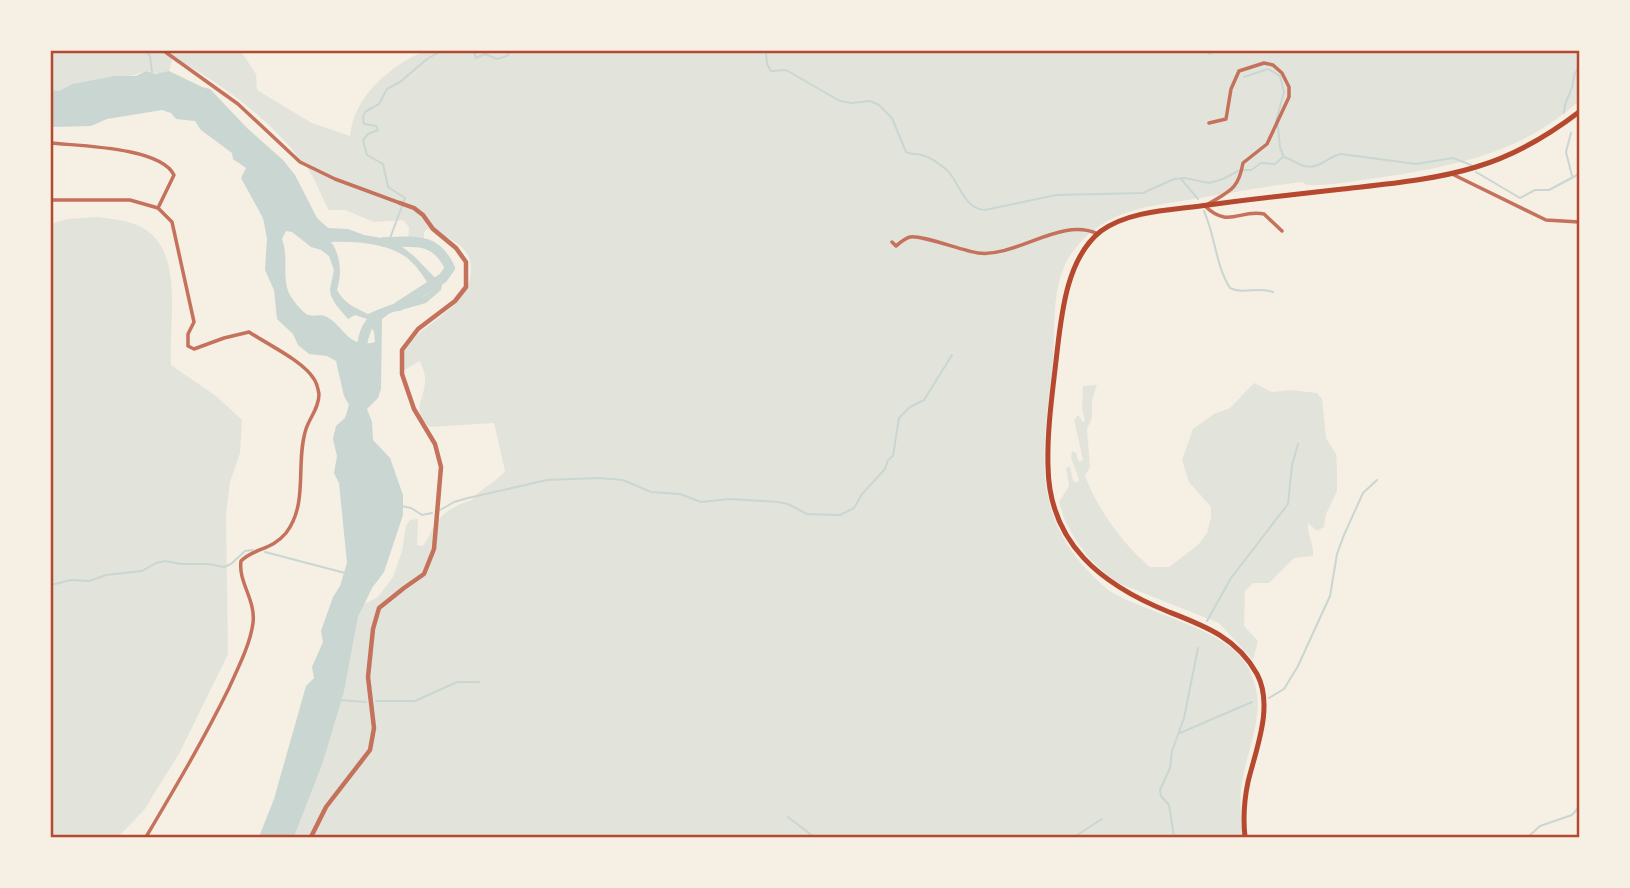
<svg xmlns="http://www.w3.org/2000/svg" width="1630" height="888" font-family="Overpass,sans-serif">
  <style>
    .green { fill: #e2e4dc }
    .water { fill: #c9d6d2; fill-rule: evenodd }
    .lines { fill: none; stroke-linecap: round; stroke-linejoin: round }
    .stream { stroke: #c9d6d2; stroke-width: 2 }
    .river { stroke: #c9d6d2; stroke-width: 10 }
    .minor { stroke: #c5725c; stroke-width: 3.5 }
    .tertiary { stroke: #c5725c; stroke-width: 4.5 }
    .primary { stroke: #b5482f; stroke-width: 5 }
    .neatline { fill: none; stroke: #b5482f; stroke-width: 2.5 }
  </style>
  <rect width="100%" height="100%" fill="#f6efe4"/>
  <g class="green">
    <path d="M51 51H241L256 74 257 90 312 123 350 136C354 96 389 67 424 51H1579V101C1518 156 1448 167 1370 179 1349 182 1327 186 1306 185L1303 182C1264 186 1226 194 1188 200 1157 205 1125 208 1098 227 1085 236 1070 252 1064 267 1052 295 1055 331 1053 361 1049 401 1039 459 1048 497 1053 522 1065 544 1081 563 1089 572 1101 585 1111 592 1149 614 1227 629 1248 667 1271 711 1246 745 1241 790 1240 806 1241 821 1243 837H294L323 762 344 692 358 617 364 604 378 597 393 577 402 551 406 525 410 520 418 519 417 545 422 546C430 538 429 534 434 526 442 512 458 504 472 500 481 487 496 483 505 471L494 423 430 427C409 411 426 399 425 378 425 373 422 367 420 361L401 372C402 366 401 356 403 350 406 343 416 336 422 331 442 315 471 297 471 270 472 244 446 237 427 229L424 232V246L408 240 409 227 403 220 374 222 345 210H329C321 198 318 183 309 171 275 123 226 86 173 57L169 71 160 74 146 71 128 77 114 76 72 84 59 91 51 90Z"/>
    <path d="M98 217C112 219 128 220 141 227 186 250 168 325 171 365L216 396 242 420 240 453 230 482 226 515 228 654 180 752 144 810 118 837H51V224L67 219Z"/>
    <path d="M1254 383 1272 392 1290 390 1317 393 1322 399 1326 438 1336 454 1337 469V491L1326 514 1324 527 1317 531 1308 523C1307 535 1314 544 1313 556L1294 558 1269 583H1253L1245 591 1244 626 1258 641 1253 660 1219 623 1113 581 1089 558 1075 539 1064 518 1059 502 1069 486 1066 469 1070 466 1073 481 1078 483 1079 479 1071 458 1072 451 1076 453 1079 462 1083 460 1074 420 1078 415 1083 422 1085 420 1082 409 1083 386 1097 385 1092 400V418L1087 429 1090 467 1085 476C1099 511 1121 542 1150 567H1169L1198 545 1207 533 1211 517V507L1189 482 1182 460 1193 429 1214 414 1230 408Z"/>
  </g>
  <path class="water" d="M146 71 156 74 169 71 202 87 210 89 247 128 283 160 295 175 317 218 328 228 348 229 364 235 393 240 414 256 442 285 441 290 426 303 390 313 382 319 381 389 378 398 367 409 372 422 373 440 390 458 403 495V515L384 572 372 588 358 617 344 692 323 762 294 837H259L274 799 306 686 314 678 312 667 323 642 321 631 333 597 340 586 347 563 339 483 334 473 337 456 333 439 336 426 345 418 349 405 344 396 336 361 327 356 309 354 298 345 293 334 277 319 274 290 265 270 267 238 263 218 241 178 246 168 233 159 232 153 201 130 195 121 176 119 171 113 162 110 107 119 91 126 51 127V90L59 91 72 84 114 76H136ZM286 231 292 232 311 247 321 250 329 256 334 270 330 289 331 296 336 305 348 319 355 315 367 319 374 332 375 342C348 350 343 324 325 316 320 314 314 317 309 315 303 314 290 297 288 291 282 272 289 260 282 239ZM331 242C353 241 384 243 403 255 416 263 424 278 432 289 425 301 408 299 396 303 386 306 377 310 368 314 355 308 344 303 337 290 342 273 341 256 331 242Z"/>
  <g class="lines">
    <g class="stream">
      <path d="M146 51 150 56 152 72"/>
      <path d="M474 51 476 58 485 54 497 59 507 56 510 51"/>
      <path d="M766 51 767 64 771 71 786 70 840 101 852 103 870 101 879 105 892 118 906 152C912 155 916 153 922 155 932 158 945 167 951 175 961 188 966 209 985 210L1056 195 1143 193 1174 179 1185 178 1209 183 1223 179 1240 170"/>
      <path d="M1207 51 1210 54"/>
      <path d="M1244 77 1268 69 1280 76 1284 92 1276 121"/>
      <path d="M1564 113C1564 102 1568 99 1571 90 1575 81 1571 76 1579 68"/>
      <path d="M1278 126 1280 148 1284 157C1291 159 1297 164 1304 166 1320 170 1328 156 1341 154L1416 164 1453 158 1471 165"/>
      <path d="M1571 133 1566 152 1572 176"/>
      <path d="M1244 170H1251L1261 163 1275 164 1283 157"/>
      <path d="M1476 172 1520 198 1535 190H1549L1579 174"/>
      <path d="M1181 179 1198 199"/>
      <path d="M1204 211C1215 235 1216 267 1230 288 1244 295 1259 286 1273 292"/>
      <path d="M389 241 405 198 388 187 383 164 367 155 363 140 368 134 378 130 376 126 364 124C360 110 370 110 379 104L387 89 400 82 427 59 441 51"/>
      <path d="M401 506 411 508 422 515 432 513"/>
      <path d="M440 510 454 502 468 498 547 480 599 478 623 480 651 492 680 494 701 502 730 499 778 502 788 504 807 514 840 515 854 508 862 494 885 469 888 460 893 456 899 418 910 407 924 400 952 355"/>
      <path d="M265 552 345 573"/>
      <path d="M51 585 71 580 89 581 106 575 142 571 156 563 165 561 181 564H208L224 567 231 564 245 551 253 550"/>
      <path d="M1207 621 1231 578 1288 504 1292 465 1298 444"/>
      <path d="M1269 698 1284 689 1298 666 1330 596 1337 554 1344 535 1363 493 1377 480"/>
      <path d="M339 700 366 702"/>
      <path d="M376 701H415L457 682H479"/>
      <path d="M1180 733 1252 702"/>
      <path d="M788 817 814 837"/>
      <path d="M1074 837 1102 819"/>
      <path d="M1174 837 1169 805 1161 796 1160 790 1170 768 1172 751 1184 718 1198 648"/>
      <path d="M1528 837 1540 826 1572 815 1579 807"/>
    </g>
    <g class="river">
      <path d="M384 242C414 242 435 236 450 268L443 278 399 306"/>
      <path d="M362 357C361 341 365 323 379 315"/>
    </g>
    <g class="minor">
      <path d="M164 51 238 104 300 162 335 179 400 203"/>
      <path d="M1209 123 1226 119 1231 89 1239 71 1264 63 1273 65 1282 73 1289 87V97L1267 144 1243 163C1238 191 1229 191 1205 206 1229 229 1239 209 1264 214L1282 231"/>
      <path d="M51 143C79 146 160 147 174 175L158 208"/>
      <path d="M1452 174 1546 220 1579 222"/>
      <path d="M51 200H130L158 208 172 222 194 322 188 334V346L194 349 224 338 249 332C267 344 303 361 314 379 317 383 318 389 319 394 319 408 310 417 306 429 295 463 309 503 286 533 272 550 254 548 241 561 238 582 256 600 253 623 250 645 238 668 229 688 204 739 175 788 146 837"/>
      <path d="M892 242 896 246C900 243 905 238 910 237 919 234 963 251 978 253 1016 258 1061 216 1098 234"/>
    </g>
    <path class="tertiary" d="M311 837 326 807 370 750 374 728 368 677 373 629 379 608 404 588 424 574 434 549 441 467 435 444 414 409 402 374V350L418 329 455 301 466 287V262L456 248 433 229 423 215 414 208 400 203"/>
    <path class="primary" d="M1245 837C1243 819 1244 801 1248 782 1256 749 1274 706 1257 674 1237 638 1205 626 1169 612 1102 585 1049 544 1048 466 1047 431 1052 396 1056 361 1061 319 1065 259 1101 231 1130 210 1174 210 1208 205 1253 199 1298 194 1343 189 1387 184 1434 180 1476 167 1513 156 1549 135 1579 112"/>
  </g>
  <rect width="1630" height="888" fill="none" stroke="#f6efe4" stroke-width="105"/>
  <rect x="52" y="52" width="1526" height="784" class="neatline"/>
</svg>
